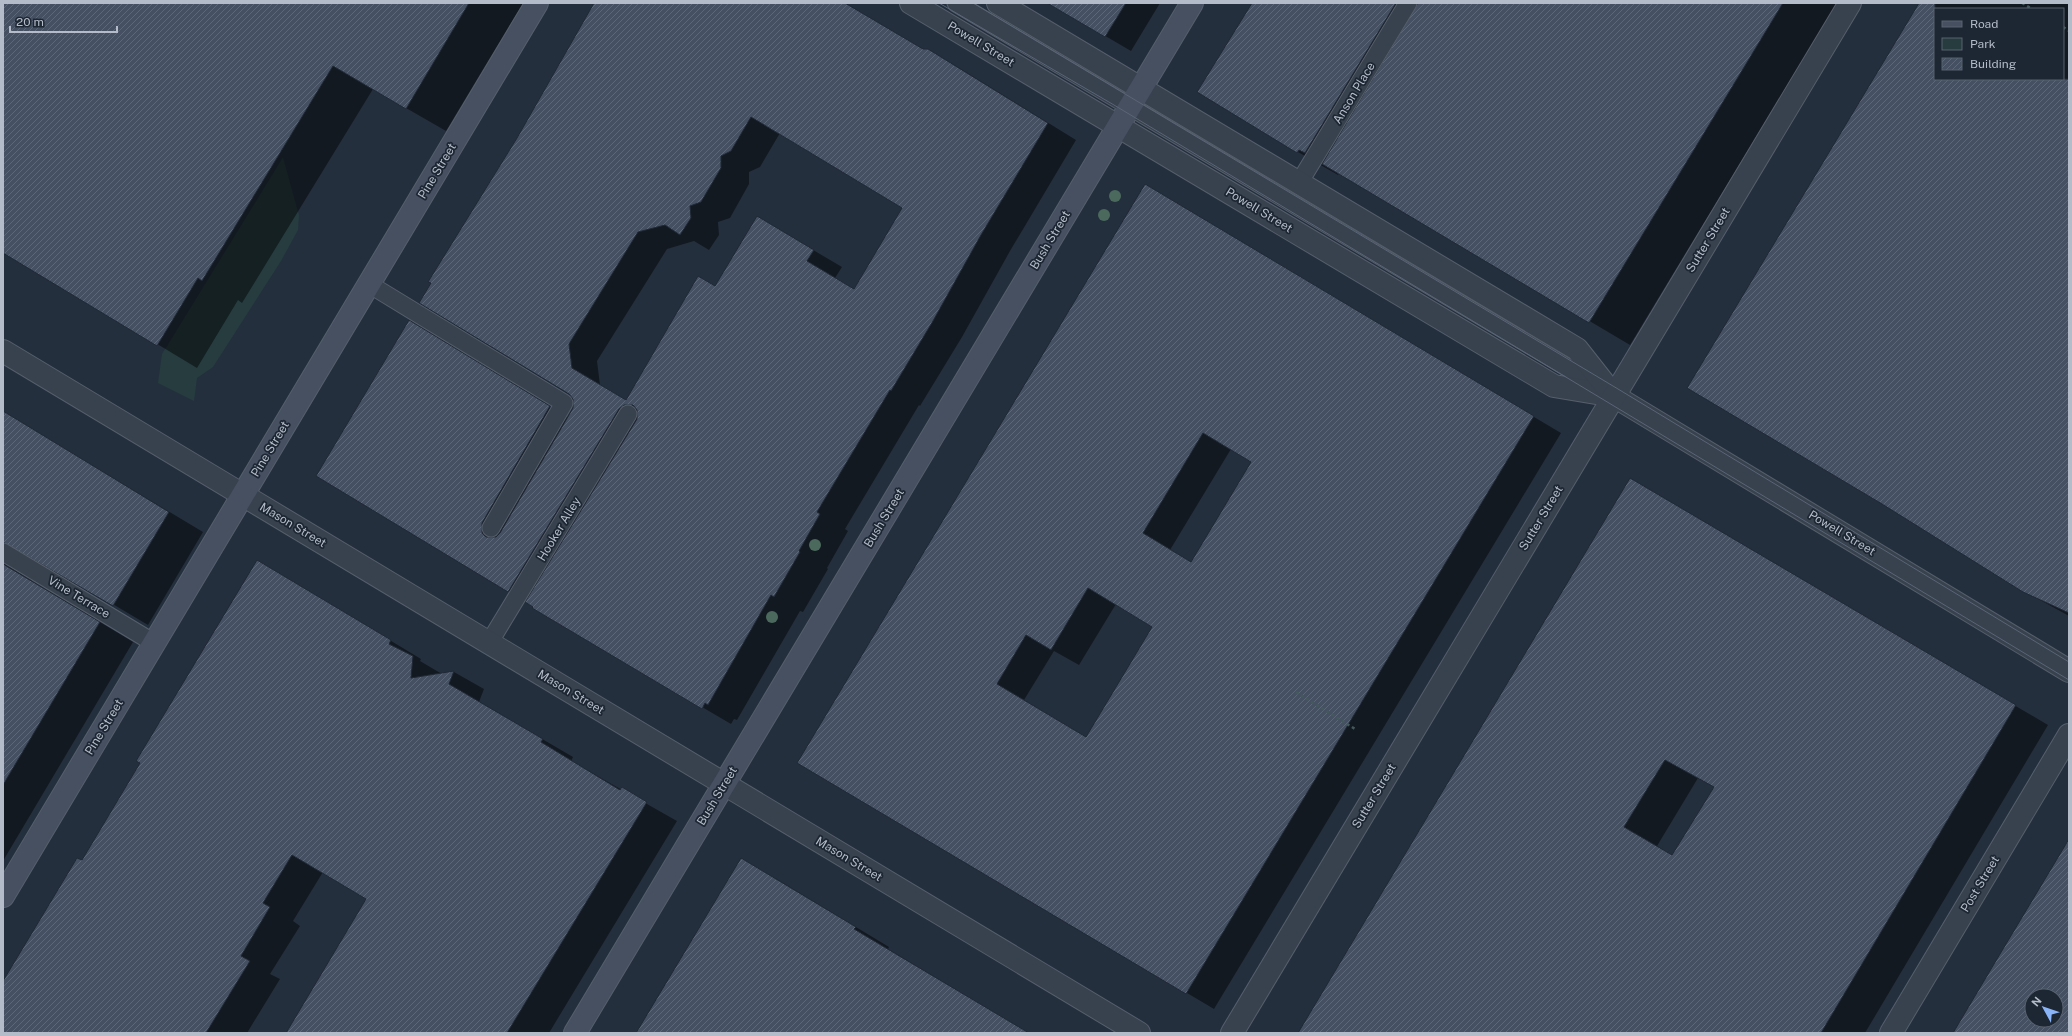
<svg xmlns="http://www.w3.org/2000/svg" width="2072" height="1036" font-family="'Public Sans',sans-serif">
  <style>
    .green { fill: #263c3f }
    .shadow { fill: #0007; fill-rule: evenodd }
    .building { fill: url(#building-hatch); stroke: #1f2835; fill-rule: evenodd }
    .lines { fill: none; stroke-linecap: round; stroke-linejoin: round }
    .service-casing { stroke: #565f6c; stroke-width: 19 }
    .minor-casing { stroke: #565f6c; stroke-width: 24 }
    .tertiary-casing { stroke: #565f6c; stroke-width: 24 }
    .secondary-casing { stroke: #565f6c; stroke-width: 24 }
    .path { stroke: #44595c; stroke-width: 2.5; stroke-dasharray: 3 3; stroke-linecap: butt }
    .service { stroke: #38414e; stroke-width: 17 }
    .minor { stroke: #38414e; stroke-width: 22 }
    .tertiary { stroke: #38414e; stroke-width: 22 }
    .secondary { stroke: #465061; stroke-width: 22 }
    .tram { stroke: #5a6575; stroke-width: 1 }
    .tree { fill: #4b6a5d }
    .labels { text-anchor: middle; stroke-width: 3.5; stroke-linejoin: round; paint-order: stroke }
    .street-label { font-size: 12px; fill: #b4bcc9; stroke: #1d2633 }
  </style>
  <defs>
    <pattern id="building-hatch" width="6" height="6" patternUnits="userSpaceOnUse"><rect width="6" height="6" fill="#455162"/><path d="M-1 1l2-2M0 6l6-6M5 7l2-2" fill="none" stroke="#5d6877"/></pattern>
  </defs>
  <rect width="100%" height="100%" fill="#242f3e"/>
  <path class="green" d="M283 157 299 215 298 230 281 261 213 367 197 378 194 401 158 383 162 354Z"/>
  <g class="shadow">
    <path d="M3 3H523L446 131 373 89 242 303 238 300 197 368 3 251Z"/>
    <path d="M595 3H845L924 50H927L956 66 1076 140 1010 251 962 337 920 406 919 405 845 529 848 531 827 568 828 569 803 612 800 611 737 720 734 719 731 724 533 608 534 606 527 602 317 476 438 338 568 418 574 408V398L518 138ZM780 133 904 208 855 290 835 278 842 267 786 234 716 287 627 401 600 385 597 361 667 249 694 241 709 250 719 235 718 222 730 218 749 184V172L760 167Z"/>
    <path d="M1049 3H1160L1131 51Z"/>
    <path d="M1253 3H1837L1630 345 1339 173 1338 175 1298 152 1199 91Z"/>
    <path d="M1920 3H2069V616L2024 591ZM1935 9H2063V79H1935Z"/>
    <path d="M1173 201 1561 433 1214 1009 798 762ZM1231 449 1252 461 1192 563 1170 550ZM1116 604 1153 626 1086 738 1024 700 1054 651 1079 665Z"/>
    <path d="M3 412 203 532 148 625 42 562 37 561 29 566 27 572 32 581 133 642 3 861Z"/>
    <path d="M1663 499 2048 725 1865 1033H1299ZM1698 778 1715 787 1673 856 1657 846Z"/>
    <path d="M287 578 421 659 420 661 442 674 454 672 484 689 479 702 573 757 571 761 677 821 549 1033H288L367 899 323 872 293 921 300 926 270 974 280 979 247 1033H3V993L82 861Z"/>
    <path d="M775 878 889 947 888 949 1028 1033H637Z"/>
  </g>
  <g class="building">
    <path d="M3 3H469L406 109 333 66 202 281 198 278 157 346 3 253Z"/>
    <path d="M594 3H845L923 49H928L1048 123 981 235 933 321 891 391 890 390 817 512 820 514 799 551 800 552 774 597 771 595 708 705 705 703 702 709 532 608 533 607 525 602 637 419V410L633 405H624L619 409 508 592 316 476 409 320 550 406 482 523V533L486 537H496L500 533 573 408V399L569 394 419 303 431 283 428 282 517 138ZM751 117 902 208 854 289 807 261 814 250 757 216 715 286 698 276 626 400 572 368 569 344 638 232 665 225 680 235 691 218 690 206 701 202 721 168V156L731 151Z"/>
    <path d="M1047 3H1126L1105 37Z"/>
    <path d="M1252 3H1396L1305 153 1299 150 1297 153 1197 92Z"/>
    <path d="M1418 3H1783L1589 323 1322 164Z"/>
    <path d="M1919 3H1935V79H2069V613L2023 592 1882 504 1687 388Z"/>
    <path d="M1145 184 1534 416 1186 994 797 763ZM1203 433 1251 462 1191 562 1143 533ZM1088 588 1152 627 1086 737 997 684 1026 635 1051 650Z"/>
    <path d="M3 411 169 512 113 606 3 542Z"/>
    <path d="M1630 478 2016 705 1821 1033H1298ZM1665 760 1714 787 1672 855 1624 827Z"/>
    <path d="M257 560 391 640 389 644 413 656 411 678 454 671 449 684 543 739 541 742 620 790 622 787 647 802 507 1033H286L366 899 292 855 263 903 270 907 241 956 250 961 206 1033H3V981L77 858 82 860 140 763 136 761Z"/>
    <path d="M3 564 100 622 3 785Z"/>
    <path d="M2069 839V1033H1953L1997 959ZM2032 996H2056V1020H2032Z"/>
    <path d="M741 858 856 927 854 929 1029 1033H636Z"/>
  </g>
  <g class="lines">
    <defs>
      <g id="service">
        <path d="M956 3 1605 390"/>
        <path d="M1299 183 1408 3"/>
        <path d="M369 284 564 403 491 528"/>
        <path d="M3 552 154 643"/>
        <path d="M489 643 628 414"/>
      </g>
      <path id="minor" d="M3 351 1139 1033"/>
      <g id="tertiary">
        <path d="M911 3 1554 386 1614 396"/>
        <path d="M998 3 1577 349 1614 396 2069 671"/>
        <path d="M1232 1033 1850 3"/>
        <path d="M1891 1033 2069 735"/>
      </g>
      <g id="secondary">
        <path d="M3 896 537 3"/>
        <path d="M575 1033 1192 3"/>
      </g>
    </defs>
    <use href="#service" class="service-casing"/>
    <use href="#minor" class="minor-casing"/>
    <use href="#tertiary" class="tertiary-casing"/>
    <use href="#secondary" class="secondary-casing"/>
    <g class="path">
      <path d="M2022 3 2032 9"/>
      <path d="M2063 27 2069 31"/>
      <path d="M1296 692 1355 729"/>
    </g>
    <use href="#service" class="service"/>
    <use href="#minor" class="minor"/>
    <use href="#tertiary" class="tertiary"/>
    <use href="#secondary" class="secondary"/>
    <g class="tram">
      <path d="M939 3 1114 105 2069 680"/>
      <path d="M973 3 1618 389 2069 662"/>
    </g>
  </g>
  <g class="tree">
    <circle cx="1115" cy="196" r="6"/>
    <circle cx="1104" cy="215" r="6"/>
    <circle cx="815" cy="545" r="6"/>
    <circle cx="772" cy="617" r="6"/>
  </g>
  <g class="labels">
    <g class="street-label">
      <text transform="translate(981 44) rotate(31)" y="4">Powell Street</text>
      <text transform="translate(1354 93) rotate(-59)" y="4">Anson Place</text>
      <text transform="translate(437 171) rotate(-59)" y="4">Pine Street</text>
      <text transform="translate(1259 210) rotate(31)" y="4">Powell Street</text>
      <text transform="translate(1050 240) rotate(-59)" y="4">Bush Street</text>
      <text transform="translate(1708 240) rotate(-59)" y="4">Sutter Street</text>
      <text transform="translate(270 449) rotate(-59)" y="4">Pine Street</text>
      <text transform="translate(884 518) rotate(-59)" y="4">Bush Street</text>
      <text transform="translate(1541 518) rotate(-59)" y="4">Sutter Street</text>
      <text transform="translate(293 525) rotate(31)" y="4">Mason Street</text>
      <text transform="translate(559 529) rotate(-59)" y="4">Hooker Alley</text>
      <text transform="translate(1842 533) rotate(31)" y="4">Powell Street</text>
      <text transform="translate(79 597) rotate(31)" y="4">Vine Terrace</text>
      <text transform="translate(571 692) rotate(31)" y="4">Mason Street</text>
      <text transform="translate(104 727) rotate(-59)" y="4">Pine Street</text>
      <text transform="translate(717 796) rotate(-59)" y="4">Bush Street</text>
      <text transform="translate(1374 796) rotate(-59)" y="4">Sutter Street</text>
      <text transform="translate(849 859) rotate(31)" y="4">Mason Street</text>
      <text transform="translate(1980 884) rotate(-59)" y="4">Post Street</text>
    </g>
  </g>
  <rect width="2072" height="1036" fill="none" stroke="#b4bcc9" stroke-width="8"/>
  <rect x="1934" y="8" width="130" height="72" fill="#1d2633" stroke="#59626f"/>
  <rect x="1942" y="21" width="20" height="6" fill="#465061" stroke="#59626f"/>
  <text x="1970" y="28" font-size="12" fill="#b4bcc9">Road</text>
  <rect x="1942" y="38" width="20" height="12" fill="#263c3f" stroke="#59626f"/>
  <text x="1970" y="48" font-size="12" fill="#b4bcc9">Park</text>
  <rect x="1942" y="58" width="20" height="12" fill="url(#building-hatch)" stroke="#59626f"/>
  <text x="1970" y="68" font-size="12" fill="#b4bcc9">Building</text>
  <g transform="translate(2044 1008) rotate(310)"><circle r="19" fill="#1d2633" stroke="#59626f"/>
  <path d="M0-3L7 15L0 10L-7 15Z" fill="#8ab4f8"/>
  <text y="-6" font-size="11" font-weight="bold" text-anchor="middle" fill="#b4bcc9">N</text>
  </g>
  <path d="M10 26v6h107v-6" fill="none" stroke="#b4bcc9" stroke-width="2"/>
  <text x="16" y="26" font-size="12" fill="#b4bcc9" stroke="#1d2633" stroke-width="3" paint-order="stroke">20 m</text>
</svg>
